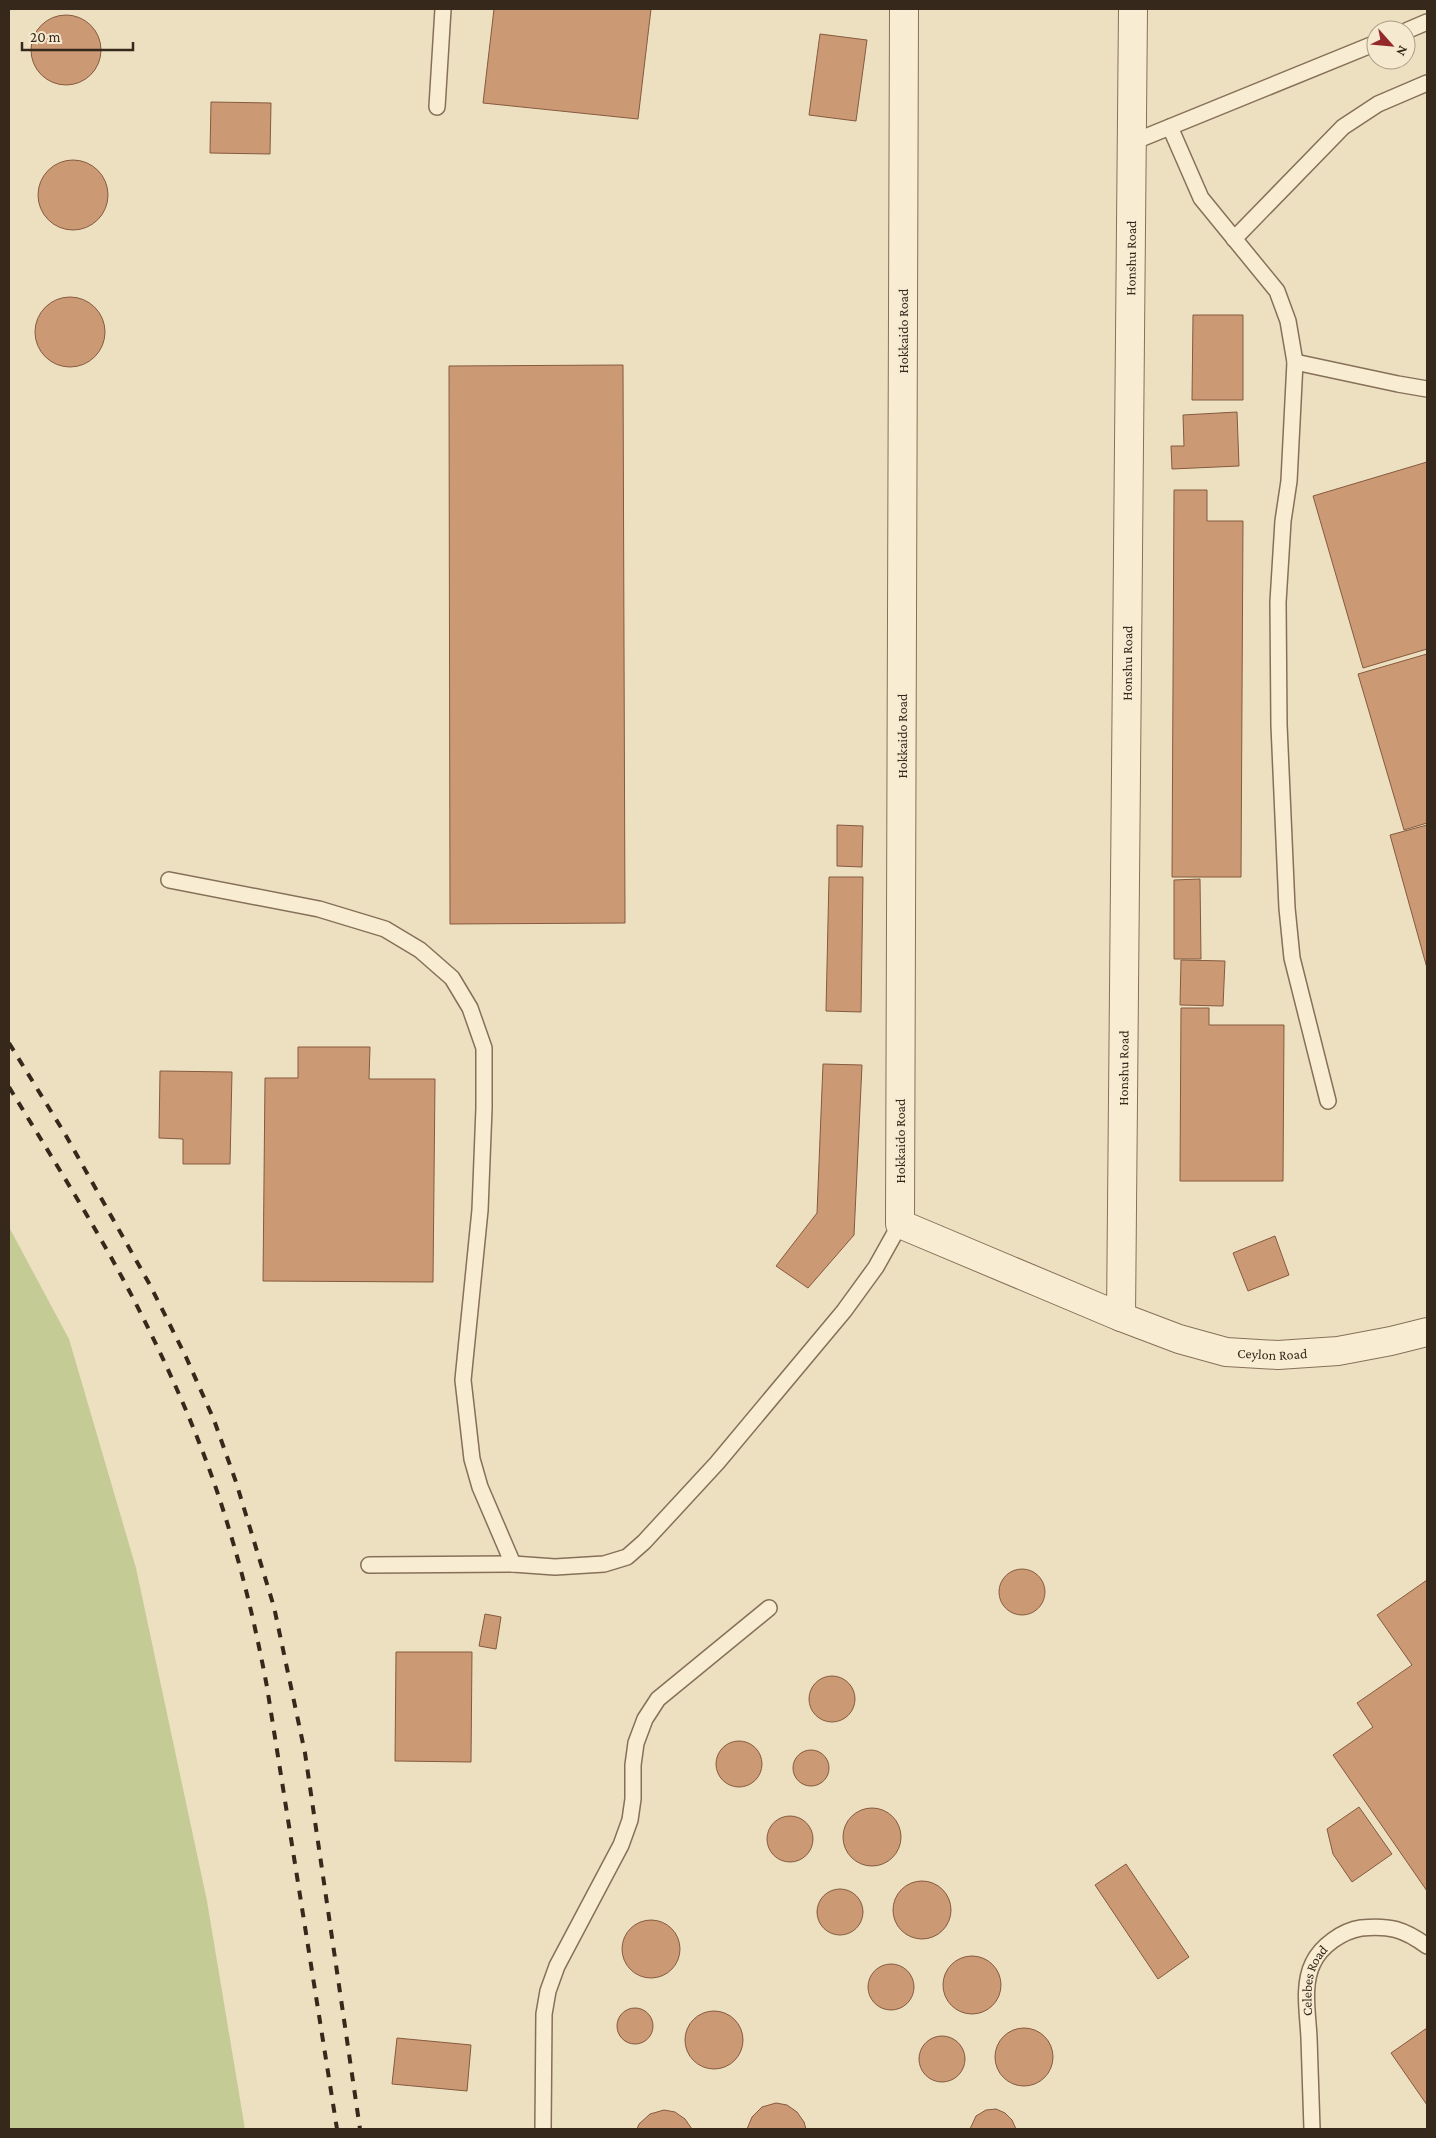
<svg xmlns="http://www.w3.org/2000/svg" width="1436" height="2138" font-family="'Crimson Pro',serif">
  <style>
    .green { fill: #c5cb94 }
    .building { fill: #cc9975; stroke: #855a3e }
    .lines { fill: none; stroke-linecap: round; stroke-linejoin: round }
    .service-casing { stroke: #867058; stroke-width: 18 }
    .minor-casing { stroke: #867058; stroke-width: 30 }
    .service { stroke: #f8edd2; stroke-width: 15 }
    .minor { stroke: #f8edd2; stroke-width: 28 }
    .rail { stroke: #36291c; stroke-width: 4; stroke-dasharray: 9 9; stroke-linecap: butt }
    .labels { text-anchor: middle; stroke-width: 4; stroke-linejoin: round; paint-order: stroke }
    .street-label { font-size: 14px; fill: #36291c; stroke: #f5eacf }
  </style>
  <rect width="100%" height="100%" fill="#ede0c0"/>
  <path class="green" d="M9 1227 69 1339 136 1568 207 1901 245 2129H9Z"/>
  <g class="building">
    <path d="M494 9H651L638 119 483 103Z"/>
    <circle cx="66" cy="50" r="35"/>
    <path d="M820 34 867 40 856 121 809 115Z"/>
    <path d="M211 102 271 103 270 154 210 153Z"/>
    <circle cx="73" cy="195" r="35"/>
    <circle cx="70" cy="332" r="35"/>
    <path d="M1193 315H1243V400H1192Z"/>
    <path d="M623 365 625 923 450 924 449 366Z"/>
    <path d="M1237 412 1239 466 1172 469 1171 446H1184L1183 415Z"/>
    <path d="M1427 462V649L1363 668 1313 496Z"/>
    <path d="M1174 490H1207V521H1243L1241 877H1172Z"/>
    <path d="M1427 654V823L1404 830 1358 674Z"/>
    <path d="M837 825 863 826 862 867 837 866Z"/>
    <path d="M1427 825V968L1390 835Z"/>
    <path d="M829 877H863L861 1012 826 1011Z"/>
    <path d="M1200 879 1201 959H1174V880Z"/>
    <path d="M1181 960 1225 961 1223 1006 1180 1005Z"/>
    <path d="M1181 1008H1209V1025H1284L1283 1181H1180Z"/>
    <path d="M298 1047H370L369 1079H435L433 1282 263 1281 265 1078H298Z"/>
    <path d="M823 1064 862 1065 854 1235 808 1288 776 1266 817 1213Z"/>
    <path d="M160 1071 232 1072 230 1164H183V1139L159 1138Z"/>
    <path d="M1275 1236 1289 1275 1248 1291 1233 1253Z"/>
    <circle cx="1022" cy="1592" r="23"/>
    <path d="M1427 1580V1891L1333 1755 1373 1727 1357 1703 1412 1665 1377 1615Z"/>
    <path d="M485 1614 501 1617 496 1649 479 1646Z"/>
    <path d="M396 1652H472L471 1762 395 1761Z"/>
    <circle cx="832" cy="1699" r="23"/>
    <circle cx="739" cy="1764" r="23"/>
    <circle cx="811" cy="1768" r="18"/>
    <path d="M1359 1807 1392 1854 1352 1882 1333 1854 1327 1829Z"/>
    <circle cx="872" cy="1837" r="29"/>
    <circle cx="790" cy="1839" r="23"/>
    <path d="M1126 1864 1189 1957 1158 1979 1095 1885Z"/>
    <circle cx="922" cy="1910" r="29"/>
    <circle cx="840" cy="1912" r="23"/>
    <circle cx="651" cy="1949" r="29"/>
    <circle cx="972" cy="1985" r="29"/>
    <circle cx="891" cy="1987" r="23"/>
    <circle cx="635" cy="2026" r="18"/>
    <circle cx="714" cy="2040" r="29"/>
    <circle cx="1024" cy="2057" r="29"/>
    <path d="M1427 2028V2105L1391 2053Z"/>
    <circle cx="942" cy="2059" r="23"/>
    <path d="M397 2038 471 2045 467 2091 392 2084Z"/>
    <path d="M776 2103 787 2105 797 2112 804 2122 806 2129H747L752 2117 762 2107Z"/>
    <path d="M996 2109 1005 2113 1012 2120 1016 2129H970L976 2116 986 2110Z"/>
    <path d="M664 2110 675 2112 685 2119 692 2129H637L639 2124 650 2114Z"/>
  </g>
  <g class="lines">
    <defs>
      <g id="service">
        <path d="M1406 31 1427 22"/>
        <path d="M437 107 443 9"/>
        <path d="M1170 127 1201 198 1277 291 1288 321 1295 362 1289 481 1283 521 1278 602 1279 725 1287 908 1292 958 1328 1101"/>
        <path d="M1133 142 1376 43"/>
        <path d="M1234 239 1343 127 1378 104 1427 83"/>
        <path d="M1295 362 1398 384 1427 389"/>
        <path d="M169 880 319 909 385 929 420 950 452 978 470 1008 484 1048V1108L480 1210 463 1380 472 1459 480 1487 513 1564"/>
        <path d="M369 1565 513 1564 555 1567 604 1564 627 1557 644 1542 717 1463 844 1311 876 1267 900 1224"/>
        <path d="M543 2129 544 2014 548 1991 557 1966 621 1845 630 1820 633 1799V1765L636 1743 645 1719 658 1699 769 1608"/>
        <path id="s1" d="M1312 2129C1311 2099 1310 2068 1309 2038 1308 2014 1302 1985 1313 1963 1321 1946 1342 1931 1361 1928 1389 1925 1404 1929 1427 1946"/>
      </g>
      <g id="minor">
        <path id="s2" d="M904 9 900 1224 1121 1317 1179 1339 1226 1352 1278 1355 1338 1351 1391 1341 1427 1332"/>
        <path id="s3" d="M1121 1317 1133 9"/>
      </g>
    </defs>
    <use href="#service" class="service-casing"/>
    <use href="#minor" class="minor-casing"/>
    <use href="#service" class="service"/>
    <use href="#minor" class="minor"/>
    <g class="rail">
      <path d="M9 1043 65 1134 150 1285 186 1357 214 1420 236 1482 274 1607 305 1753 360 2129"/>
      <path d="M9 1087C52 1158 97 1228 135 1302 172 1374 206 1451 229 1529 245 1581 257 1634 267 1687L337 2129"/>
    </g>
  </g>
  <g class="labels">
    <g class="street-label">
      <text dy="5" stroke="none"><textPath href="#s3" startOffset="1059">Honshu Road</textPath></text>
      <text transform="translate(903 331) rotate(-90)" y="5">Hokkaido Road</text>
      <text dy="5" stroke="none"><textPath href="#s3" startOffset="654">Honshu Road</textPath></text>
      <text transform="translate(902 736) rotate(-90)" y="5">Hokkaido Road</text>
      <text dy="5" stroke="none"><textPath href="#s3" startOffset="249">Honshu Road</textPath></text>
      <text transform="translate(900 1141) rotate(-90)" y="5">Hokkaido Road</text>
      <text dy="5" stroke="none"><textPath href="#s2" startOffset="1612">Ceylon Road</textPath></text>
      <text dy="5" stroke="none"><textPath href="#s1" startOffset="150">Celebes Road</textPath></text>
    </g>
  </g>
  <rect width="1436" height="2138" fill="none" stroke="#36291c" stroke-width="20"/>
  <g transform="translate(1391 45) rotate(117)"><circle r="24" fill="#f5eacf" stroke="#a99d87"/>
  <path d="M0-4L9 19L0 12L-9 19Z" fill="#952829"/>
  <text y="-8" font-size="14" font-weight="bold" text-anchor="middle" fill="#36291c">N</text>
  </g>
  <path d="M22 42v8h111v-8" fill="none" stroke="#36291c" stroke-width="2.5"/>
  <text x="30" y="42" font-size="15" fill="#36291c" stroke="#f5eacf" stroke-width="4" paint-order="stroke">20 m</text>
</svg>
